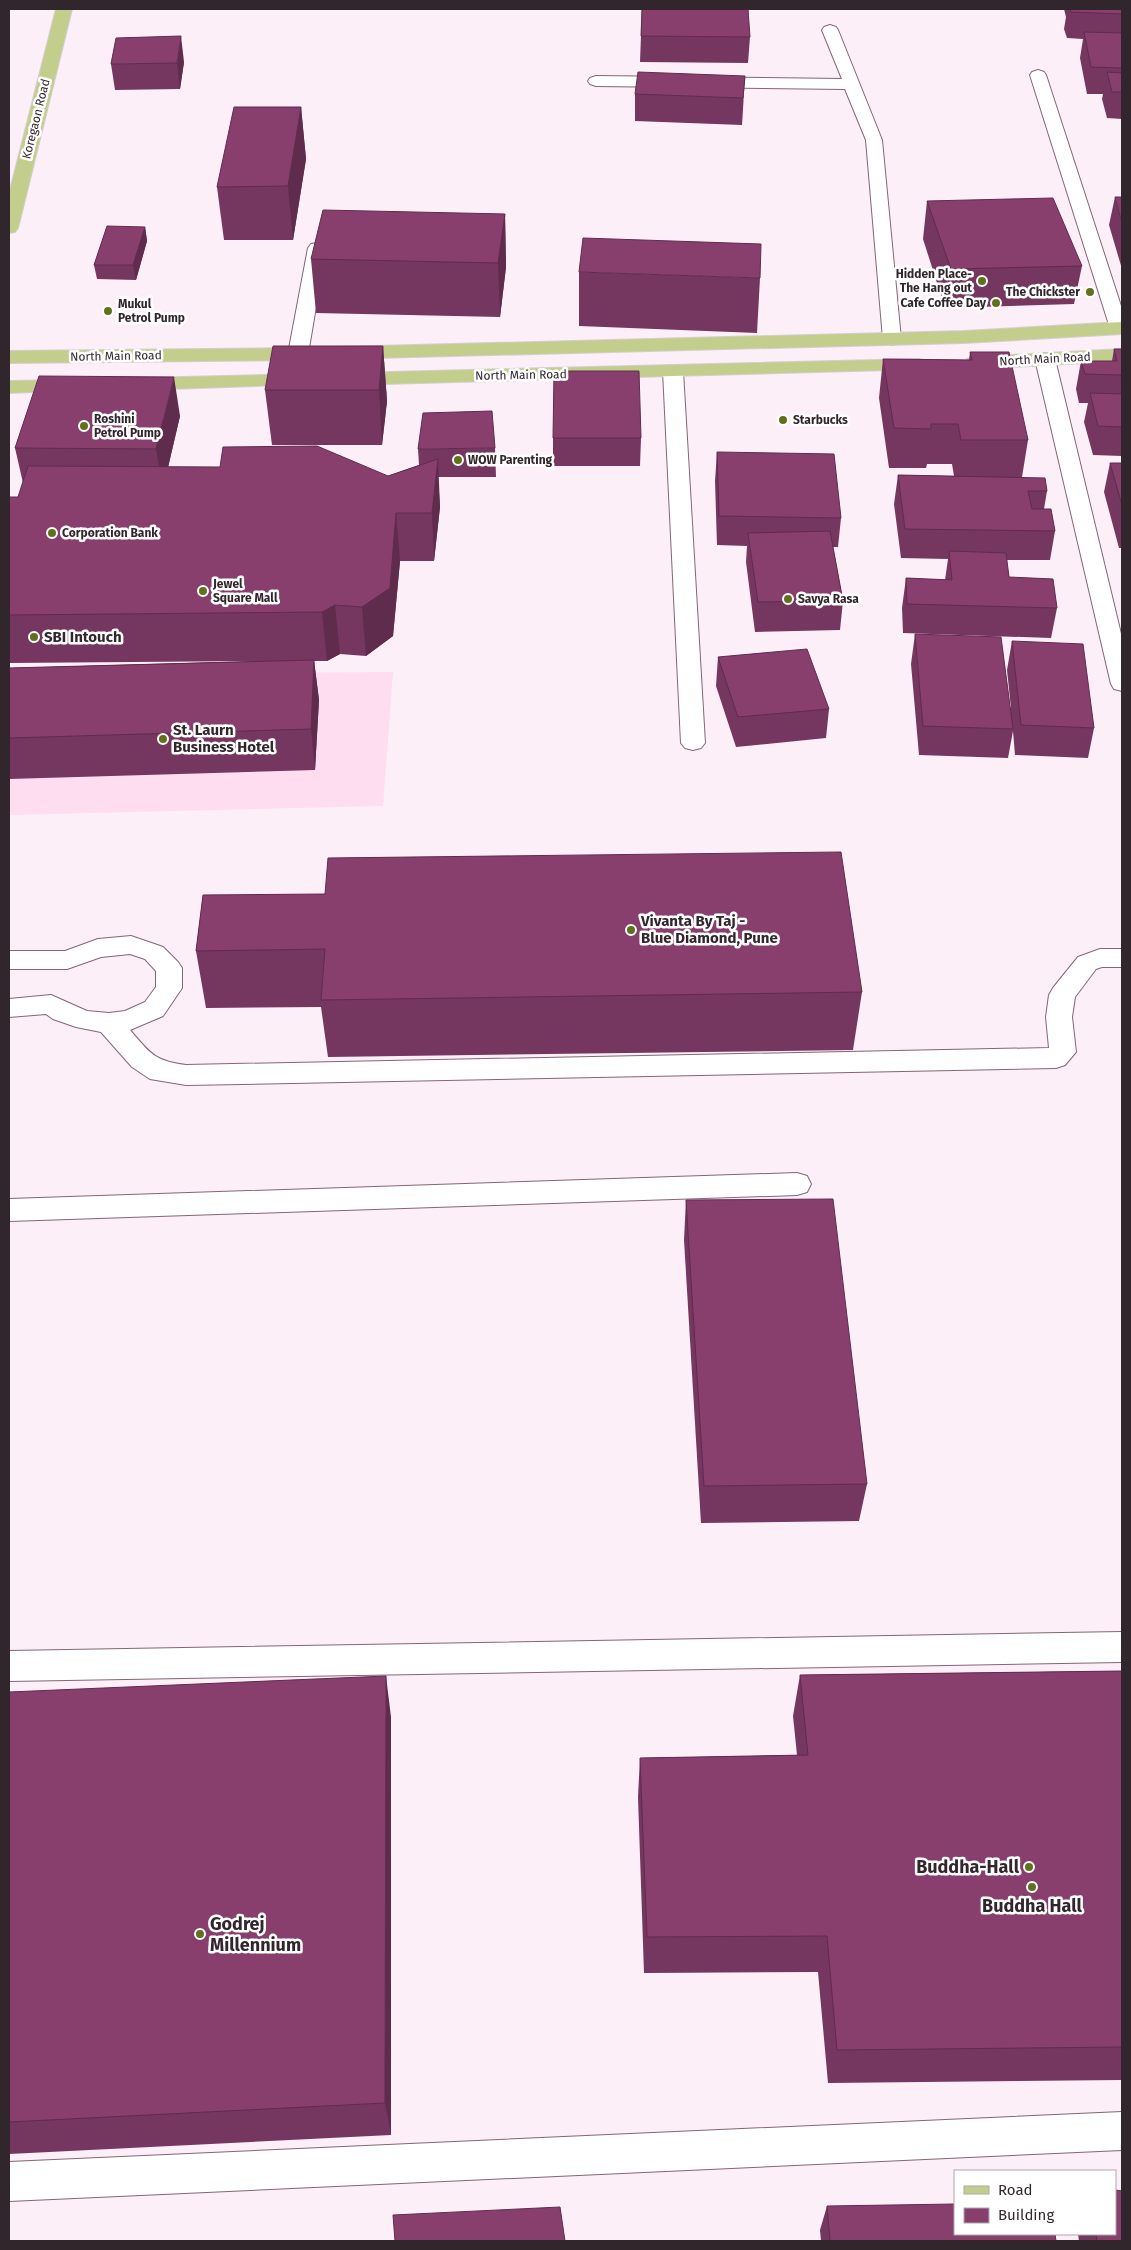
<svg xmlns="http://www.w3.org/2000/svg" width="1131" height="2250" font-family="'Fira Sans',sans-serif">
  <style>
    .built { fill: #feddf0 }
    .lines { fill: none; stroke-linecap: round; stroke-linejoin: round }
    .minor-casing { stroke: #836577; stroke-width: 2 }
    .major-casing { stroke: #d2cfd1; stroke-width: 2 }
    .minor { fill: #fff; fill-rule: evenodd }
    .major { fill: #c3ce8d; fill-rule: evenodd }
    .wall { fill: #75365f }
    .shaded-wall { fill: #5f2c4d }
    .building { fill: #883f6e; stroke: #5f2c4d }
    .poi-dot { fill: #62701b; stroke: #fff; stroke-width: 2 }
    .labels { text-anchor: middle; stroke-width: 5; stroke-linejoin: round; paint-order: stroke }
    .far-street-label { font-size: 12px; fill: #32262d; stroke: #fff }
    .far-poi-label { font-size: 12px; font-weight: bold; fill: #32262d; stroke: #fff; text-anchor: start }
    .poi-label { font-size: 15px; font-weight: bold; fill: #32262d; stroke: #fff; text-anchor: start }
    .near-poi-label { font-size: 18px; font-weight: bold; fill: #32262d; stroke: #fff; text-anchor: end }
  </style>
  <rect width="100%" height="100%" fill="#fdeff7"/>
  <path class="built" d="M393 672 383 806 9 815V675Z"/>
  <g class="lines">
    <defs>
      <g id="minor">
        <path d="M830 25 836 27 838 30 882 140 901 339 899 343 892 345 885 343 883 339 866 140 845 89 596 86 590 84 588 81 590 78 596 76 842 79 822 30 824 27Z"/>
        <path d="M1038 70 1044 72 1046 75 1122 309V333L1112 332 1110 328 1030 75 1032 72Z"/>
        <path d="M317 243 323 244 326 248 308 354 305 358 298 360 291 358 288 354 308 248 311 244Z"/>
        <path d="M1045 353 1052 355 1055 359 1122 638V691L1114 689 1111 684 1035 359 1038 355Z"/>
        <path d="M673 365 680 367 683 371 705 743 701 748 693 750 685 748 681 743 663 371 666 367Z"/>
        <path d="M131 936 163 947 178 962 182 968V988L163 1016 130 1030C150 1053 154 1061 186 1065L1049 1048 1046 1017 1049 995 1053 988 1078 957 1100 949H1122V967H1102L1096 969 1075 997 1072 1017 1076 1052 1065 1065 1056 1068 186 1085 150 1079 132 1067 101 1032 76 1027 53 1019 46 1014 9 1017V999L51 995 87 1011 109 1013 125 1011 145 1002 156 987V971L145 959 130 954 101 957 67 969H9V951H65L98 939Z"/>
        <path d="M797 1173 807 1176 811 1184 807 1192 797 1195 9 1221V1199Z"/>
        <path d="M1122 1632V1662L9 1681V1651Z"/>
        <path d="M1122 2112V2150L9 2201V2162Z"/>
      </g>
      <g id="major">
        <path d="M56 9H72L18 228 15 232 9 233V194Z"/>
        <path d="M1122 322V334L964 343 298 360 9 363V351L298 348 964 331Z"/>
        <path d="M1122 349V361L974 369 967 367 964 363 967 359 974 357Z"/>
        <path d="M919 359 926 361 929 365 926 369 349 385 342 383 339 379 342 375 349 373Z"/>
        <path d="M304 374 311 376 314 380 311 384 139 390 132 388 129 384 132 380 139 378Z"/>
        <path d="M71 380 78 382 81 386 78 390 9 393V381Z"/>
      </g>
    </defs>
    <use href="#minor" class="minor-casing"/>
    <use href="#major" class="major-casing"/>
    <use href="#minor" class="minor"/>
    <use href="#major" class="major"/>
  </g>
  <g class="wall">
    <path d="M642 9 750 37 748 63 640 62Z"/>
    <path d="M1064 9H1122V119L1107 118 1102 99 1103 94H1087L1080 58 1083 39 1067 38 1064 29 1066 17Z"/>
    <path d="M184 62 180 89 115 90 111 64Z"/>
    <path d="M745 76 742 125 635 121V94Z"/>
    <path d="M301 107 306 159 293 240H224L217 187Z"/>
    <path d="M1115 197 1122 223V269L1109 225Z"/>
    <path d="M927 201 1082 266 1074 304 945 308 923 239Z"/>
    <path d="M505 214 506 267 500 317 316 313 311 259Z"/>
    <path d="M145 227 147 241 136 280 97 279 94 265Z"/>
    <path d="M579 272 760 278 757 333 579 326Z"/>
    <path d="M383 346 387 401 382 445H272L265 390Z"/>
    <path d="M1114 349H1122V456L1093 455 1084 422 1088 403H1079L1076 389 1081 361H1112Z"/>
    <path d="M970 352 1028 440 1022 477 1047 491 1044 509 1055 531 1050 560H1006L1009 577 1057 608 1051 638 903 633 902 608 906 578 945 580 948 559 901 558 894 504 898 475 954 476 952 464H927L926 468H889L879 398 883 359 969 360Z"/>
    <path d="M180 416 168 467 388 476 419 465 418 449 495 448 496 477H438L440 507 434 561H400L393 636 366 656 340 654 327 661H314L319 700 315 770 9 779V668L257 661 9 663V497H18L23 483 15 448Z"/>
    <path d="M553 438H641L640 466H553Z"/>
    <path d="M717 452 841 518 838 547H833L843 601 840 630 755 632 746 562 747 546 717 545 715 481Z"/>
    <path d="M1110 463H1122V548H1119L1104 492Z"/>
    <path d="M915 634 1011 708 1007 670 1012 641 1094 728 1088 758 1015 755 1013 731 1008 758 919 755 911 664Z"/>
    <path d="M718 657 829 709 826 738 736 747 716 686Z"/>
    <path d="M203 895 862 992 853 1050 328 1057 321 1007 206 1008 196 951Z"/>
    <path d="M686 1200 867 1484 859 1521 701 1523 684 1240Z"/>
    <path d="M1122 1671V2080L828 2083 818 1972 644 1973 638 1797 640 1758 797 1755 793 1716 800 1675Z"/>
    <path d="M9 1692 391 1717V2135L9 2154Z"/>
    <path d="M827 2206 1056 2241H821L820 2230Z"/>
    <path d="M1078 2234H1115L1122 2241H1079Z"/>
  </g>
  <g class="shaded-wall">
    <path d="M181 36 184 62 180 89 177 63Z"/>
    <path d="M301 107 306 159 293 240 288 186Z"/>
    <path d="M505 214 506 267 500 317 498 263Z"/>
    <path d="M145 227 147 241 136 280 133 265Z"/>
    <path d="M383 346 387 401 382 445 379 390Z"/>
    <path d="M174 377 180 416 163 489 156 449Z"/>
    <path d="M438 459 440 507 434 561 432 513Z"/>
    <path d="M396 513 400 561 393 636 366 656 362 607Z"/>
    <path d="M335 605 340 654 327 661 322 612Z"/>
    <path d="M314 660 319 700 315 770 311 729Z"/>
    <path d="M386 1676 391 1717V2135L385 2103Z"/>
  </g>
  <g class="building">
    <path d="M642 9H748L750 37 641 36Z"/>
    <path d="M1070 9H1122V14L1071 12Z"/>
    <path d="M1084 32 1122 33V68L1091 67Z"/>
    <path d="M181 36 177 63 111 64 116 38Z"/>
    <path d="M638 72 745 76 743 98 635 94Z"/>
    <path d="M1107 72 1122 73V92H1112Z"/>
    <path d="M234 107H301L288 186 217 187Z"/>
    <path d="M1115 197H1122V223Z"/>
    <path d="M1053 198 1082 266 951 269 927 201Z"/>
    <path d="M323 210 505 214 498 263 311 259Z"/>
    <path d="M107 226 145 227 133 265H94Z"/>
    <path d="M583 238 761 244 760 278 579 272Z"/>
    <path d="M273 346H383L379 390H265Z"/>
    <path d="M1114 349H1122V379L1121 375 1085 374 1081 361H1117Z"/>
    <path d="M970 352H1009L1028 440H961L958 424H931V429L894 428 883 359 972 360Z"/>
    <path d="M554 371H639L641 438H553Z"/>
    <path d="M39 376 174 377 156 449 15 448Z"/>
    <path d="M1090 393 1122 394V427L1098 426Z"/>
    <path d="M492 411 495 448 418 449 423 413Z"/>
    <path d="M317 446 388 476 438 459 432 513H396L390 588 362 607 335 605 322 612 9 615V576L10 572H9V497H18L28 466 220 467 223 447Z"/>
    <path d="M717 452 834 454 841 518 719 516Z"/>
    <path d="M1110 463H1122V505Z"/>
    <path d="M898 475 1045 478 1047 491H1028L1032 509H1051L1055 531 905 529Z"/>
    <path d="M830 531 843 601 758 602 748 533Z"/>
    <path d="M949 551 1006 553 1009 577 1053 579 1057 608 907 604 906 578 952 580Z"/>
    <path d="M915 634 1001 637 1013 729 923 726Z"/>
    <path d="M1012 641 1083 644 1094 728 1021 725Z"/>
    <path d="M807 649 829 709 738 717 718 657Z"/>
    <path d="M314 660 311 729 9 738V668Z"/>
    <path d="M841 852 862 992 321 1000 325 949 196 951 203 895 325 894 328 858Z"/>
    <path d="M833 1199 867 1484 704 1486 686 1200Z"/>
    <path d="M1122 1671V2047L837 2050 827 1936 647 1937 640 1758 808 1755 800 1675Z"/>
    <path d="M386 1676 385 2103 9 2122V1692Z"/>
    <path d="M1115 2190 1122 2191V2241H1097L1096 2234H1115Z"/>
    <path d="M955 2204V2234H1055L1056 2241H830L827 2206Z"/>
    <path d="M560 2207 565 2241H395L393 2215Z"/>
  </g>
  <g class="poi-dot">
    <circle cx="982" cy="281" r="5"/>
    <circle cx="1090" cy="292" r="5"/>
    <circle cx="996" cy="303" r="5"/>
    <circle cx="108" cy="311" r="5"/>
    <circle cx="783" cy="420" r="5"/>
    <circle cx="84" cy="426" r="5"/>
    <circle cx="458" cy="460" r="5"/>
    <circle cx="52" cy="533" r="5"/>
    <circle cx="203" cy="591" r="5"/>
    <circle cx="788" cy="599" r="5"/>
    <circle cx="34" cy="637" r="5"/>
    <circle cx="163" cy="739" r="5"/>
    <circle cx="631" cy="930" r="5"/>
    <circle cx="1029" cy="1867" r="5"/>
    <circle cx="1032" cy="1887" r="5"/>
    <circle cx="200" cy="1934" r="5"/>
  </g>
  <g class="labels">
    <g class="far-street-label">
      <text transform="translate(36 119) rotate(-76)" y="4">Koregaon Road</text>
      <text transform="translate(116 356) rotate(-1)" y="4">North Main Road</text>
      <text transform="translate(1045 359) rotate(-3)" y="4">North Main Road</text>
      <text transform="translate(521 375) rotate(-1)" y="4">North Main Road</text>
    </g>
    <g class="far-poi-label">
      <text x="972" y="278" text-anchor="end">Hidden Place-<tspan x="972" dy="14">The Hang out</tspan></text>
      <text x="1080" y="296" text-anchor="end">The Chickster</text>
      <text x="986" y="307" text-anchor="end">Cafe Coffee Day</text>
      <text x="118" y="308">Mukul<tspan x="118" dy="14">Petrol Pump</tspan></text>
      <text x="94" y="423">Roshini<tspan x="94" dy="14">Petrol Pump</tspan></text>
      <text x="793" y="424">Starbucks</text>
      <text x="468" y="464">WOW Parenting</text>
      <text x="62" y="537">Corporation Bank</text>
      <text x="213" y="588">Jewel<tspan x="213" dy="14">Square Mall</tspan></text>
      <text x="798" y="603">Savya Rasa</text>
    </g>
    <g class="poi-label">
      <text x="44" y="642">SBI Intouch</text>
      <text x="173" y="735">St. Laurn<tspan x="173" dy="17">Business Hotel</tspan></text>
      <text x="641" y="926">Vivanta By Taj -<tspan x="641" dy="17">Blue Diamond, Pune</tspan></text>
    </g>
    <g class="near-poi-label">
      <text x="1019" y="1873">Buddha-Hall</text>
      <text x="1032" y="1912" text-anchor="middle">Buddha Hall</text>
      <text x="210" y="1930" text-anchor="start">Godrej<tspan x="210" dy="21">Millennium</tspan></text>
    </g>
  </g>
  <rect width="1131" height="2250" fill="none" stroke="#32262d" stroke-width="20"/>
  <rect x="954" y="2170" width="162" height="65" fill="#ffffff" stroke="#ada8ab"/>
  <rect x="964" y="2186" width="25" height="8" fill="#c3ce8d" stroke="#ada8ab"/>
  <text x="998" y="2195" font-size="15" fill="#32262d">Road</text>
  <rect x="964" y="2208" width="25" height="15" fill="#883f6e" stroke="#ada8ab"/>
  <text x="998" y="2220" font-size="15" fill="#32262d">Building</text>
</svg>
